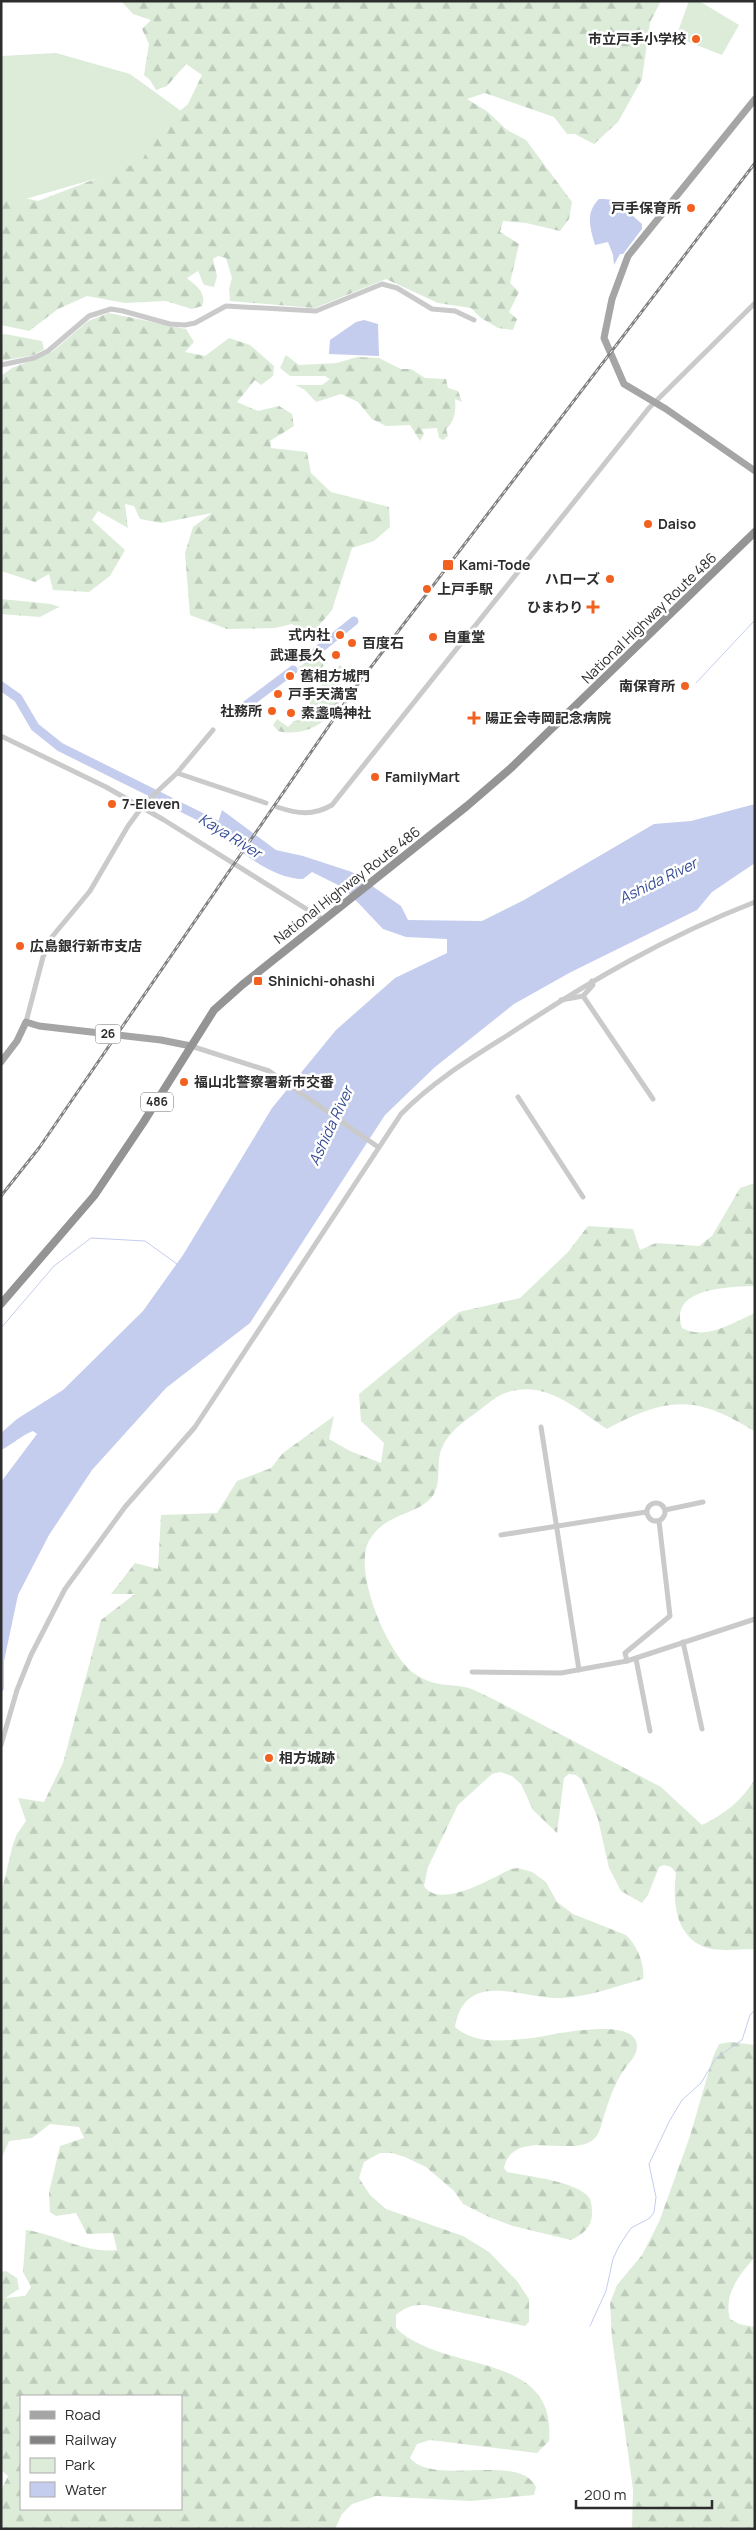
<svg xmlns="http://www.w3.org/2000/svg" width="756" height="2530" font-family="Manrope,'Noto Sans JP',sans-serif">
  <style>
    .green { fill: #dcecd9 }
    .forest { fill: url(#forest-firs); fill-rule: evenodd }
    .water { fill: #c4cdee }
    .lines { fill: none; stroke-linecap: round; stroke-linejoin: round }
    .stream { stroke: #c4cdee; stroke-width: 1 }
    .river { stroke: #c4cdee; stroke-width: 9 }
    .minor { stroke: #cacaca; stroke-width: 5 }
    .major { stroke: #a5a5a5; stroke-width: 7 }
    .highway { stroke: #949494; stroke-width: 8 }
    .rail-casing { stroke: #828282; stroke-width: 3 }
    .rail { stroke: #fff; stroke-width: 1; stroke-dasharray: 4; stroke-linecap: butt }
    .poi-dot { fill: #f36120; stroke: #fff; stroke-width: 2 }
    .labels { text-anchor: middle; stroke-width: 5; stroke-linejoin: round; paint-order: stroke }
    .shield { fill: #fff; stroke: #6c6c6c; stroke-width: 1 }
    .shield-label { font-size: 12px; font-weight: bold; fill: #2d2d2d }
    .poi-label { font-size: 14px; font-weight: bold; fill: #2d2d2d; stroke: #fff; text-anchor: start }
    .street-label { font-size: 14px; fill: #2d2d2d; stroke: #fff }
    .water-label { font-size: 15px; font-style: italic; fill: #354b96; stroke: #fff }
  </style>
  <defs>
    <pattern id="forest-firs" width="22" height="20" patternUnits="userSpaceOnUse" patternTransform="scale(1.25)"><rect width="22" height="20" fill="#dcecd9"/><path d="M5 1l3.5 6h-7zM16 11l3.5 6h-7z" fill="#bdcbbb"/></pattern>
  </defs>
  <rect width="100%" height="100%" fill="#fff"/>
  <g class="green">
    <path d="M689 1H699L739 25 722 55 676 37Z"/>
    <path d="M56 53 130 74 188 116 150 163 1 206V56Z"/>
  </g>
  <g class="forest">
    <path d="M121 1H661L650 22 642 79 618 122 594 144 575 134H567L554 117 485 93 467 99 488 112 507 130 526 140 572 202 569 219 560 231 526 223 503 221 500 232 519 244 510 283 519 292 509 312 517 319 513 330 498 328 481 318 471 308 438 303 386 279 315 308 230 301 229 289 232 278 226 258 218 256 213 259 217 276 214 287 204 285 198 271 187 278C196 286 207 292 202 306L192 309 166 301 125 303 87 296 58 309 29 331 1 325V193L38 201 142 161 156 132 188 104 202 75 186 64 167 86 156 90 150 80 144 75 149 44 142 29 151 20 133 14Z"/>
    <path d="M109 313 186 329 194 342 185 352 205 356 229 338 250 345 274 366 273 376 261 385 255 380 237 402 258 411 279 406 292 414 294 426 270 441 271 448 307 452 311 473 331 492 389 507 390 527 374 541 352 548 332 610 311 635 292 624 275 628 227 629 190 615 185 553 193 527 212 513 161 523 140 519 134 506 125 504 128 528 98 511 92 520 125 550 110 576 89 592 53 590 49 574 35 582 1 571V376L12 368 52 352 88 321Z"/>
    <path d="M5 334 42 341 44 349 34 355 1 361V335Z"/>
    <path d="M286 355 299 365 337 363 357 357 379 358 401 369H411L425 378 446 379 448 388 458 391 462 402 455 399C456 411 455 421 446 429L448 436 443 440 439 438 437 428 422 429 424 434 420 441 410 425 386 426 372 419 358 402 341 394 316 402 305 390 295 385H322L330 379 325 376H290L280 368Z"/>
    <path d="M1 599 51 604 59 607 40 617 1 614Z"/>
    <path d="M314 656 324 665 317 674 299 671 298 668Z"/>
    <path d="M340 665 344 669 336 677 344 694C332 720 308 738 278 731L273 725 277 719 288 727 294 721 302 720 310 709V697Z"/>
    <path d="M755 1183V1286C730 1287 668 1287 682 1328 706 1341 732 1323 755 1313V1431C739 1423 723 1412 706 1408 671 1397 637 1413 607 1429 575 1408 545 1379 505 1393 495 1397 485 1406 477 1412 463 1422 447 1433 441 1450 436 1465 442 1484 432 1497 417 1515 386 1513 370 1539 351 1569 388 1656 415 1674 436 1688 449 1683 469 1688 477 1691 486 1696 493 1699L661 1787 702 1825C724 1815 742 1800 755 1779V1949C741 1949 725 1951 712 1949 676 1942 672 1903 676 1873L671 1867 664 1865 659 1867 648 1895 642 1903 621 1891 609 1868 598 1819 582 1780 576 1775 569 1774 564 1778 557 1833 533 1810 521 1784 512 1776 500 1772 492 1774 458 1805 428 1867 424 1886C440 1910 492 1878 511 1869L518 1868 532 1872 546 1882 557 1902 573 1914 626 1935C637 1945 645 1964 643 1979 617 1986 589 1997 561 1998 523 1999 465 1968 455 2027 463 2034 475 2039 486 2040 500 2041 517 2040 532 2038 549 2036 638 2014 637 2047 637 2054 631 2061 626 2067 612 2086 607 2107 600 2129 588 2168 514 2121 504 2168L507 2172C527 2176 574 2181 588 2196 592 2201 592 2209 592 2215 591 2228 582 2235 571 2240L513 2226 489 2217 463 2204 454 2191 426 2167 405 2157 392 2153H380L364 2162 359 2178 370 2195 386 2209 463 2236 489 2252 517 2281 529 2299V2322L525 2326 425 2305C413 2305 406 2306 396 2315V2328C444 2375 557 2349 549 2441L537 2453 430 2440 417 2444 410 2458C434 2487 520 2452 536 2487L534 2495 471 2501 376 2496 352 2504 342 2514 335 2529H1V2491L8 2476 1 2470V2272L6 2271 17 2278 19 2289 5 2298 25 2296 31 2287 23 2272 26 2230C56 2234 85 2254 117 2250L113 2233 87 2234 76 2213 56 2216 50 2212 49 2192 60 2146 84 2138 79 2127 50 2124 32 2138 9 2141 2 2157 1 2183V1894L13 1844 17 1834 26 1821 18 1798 44 1802 63 1763 101 1620 135 1594H111L135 1563 158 1569 161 1515 217 1513 237 1481 271 1468 283 1453 334 1416 329 1439 350 1451 381 1463 384 1443 361 1421 359 1394 459 1312 520 1298 568 1252 588 1226 633 1229 640 1250 656 1243 699 1246 712 1236 740 1188ZM21 2396H181V2509H21Z"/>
    <path d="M731 2042 755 2045V2257C740 2274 723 2294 730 2319L739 2324 755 2327V2529H632L633 2489 612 2338 610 2303 617 2285 642 2255 659 2222 690 2136 713 2057 719 2044Z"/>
  </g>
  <g class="water">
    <path d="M599 199C629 199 622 208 642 224V229L623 254H620L614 265 613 255 608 242 595 245C590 228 585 213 599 199Z"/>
    <path d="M364 320 378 324 379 356 329 354 330 340 356 322Z"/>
    <path d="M755 804V863L712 892 697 910 571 972 514 1004 435 1067 385 1115 250 1323 166 1388 92 1470 49 1535 18 1595 4 1661V1689L1 1694V1482L37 1434 33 1431C22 1435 13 1444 1 1450V1433L17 1419 63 1390 143 1311 183 1255 272 1108 336 1030 395 978 447 953V939L406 937 383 929 344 888 312 872 303 879C272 879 239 850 215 832L222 810 276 850 303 856 352 872 401 906 408 920 482 921 524 900 654 824 691 821Z"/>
  </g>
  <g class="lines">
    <g class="stream">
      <path d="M696 683 755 620"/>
      <path d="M1 1328 54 1266 91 1238 145 1241 177 1264"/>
      <path d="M590 2326 606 2291 613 2259 619 2246 631 2228 650 2218 654 2212 656 2197 649 2164 670 2120 682 2100 701 2083 716 2058 742 2040 750 2015 755 2010"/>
    </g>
    <g class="river">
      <path d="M307 659 354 621"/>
      <path d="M1 686 18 698 35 727 60 747 217 825 226 831"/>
      <path d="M245 706 293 670"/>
    </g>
    <g class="minor">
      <path d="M1 365 34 358 48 351 89 316 111 309 123 311 170 324 185 325 195 323 226 306 316 311 382 284 397 288 432 309 455 311 474 320"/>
      <path d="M1 736 106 787 164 820 324 920"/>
      <path d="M177 773 266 803"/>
      <path d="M277 807C298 814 313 816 332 805L649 408 755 303"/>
      <path d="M583 996 653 1099"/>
      <path d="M561 1000 583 996 593 985 592 981"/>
      <path d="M26 1022 43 957 51 938 90 891 128 826 145 803 177 773 213 730"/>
      <path d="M191 1046 269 1071 378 1147"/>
      <path d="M518 1097 583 1197"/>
      <path d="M541 1427 579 1670"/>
      <circle cx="656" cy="1512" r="9"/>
      <path d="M665 1510 703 1502"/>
      <path d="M501 1535 646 1512"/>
      <path d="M683 1642 702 1729"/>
      <path d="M636 1659 650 1731"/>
      <path d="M627 1661 625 1653 670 1616 659 1521"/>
      <path d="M472 1672 561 1673 627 1661 755 1619"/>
      <path d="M1 1745 17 1690 31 1655 65 1589 125 1507 195 1427 401 1114C432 1082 470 1059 508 1035 588 982 665 937 755 902"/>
    </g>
    <g class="major">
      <path d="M755 99 628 256 612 299 604 338 624 384 666 409 755 471"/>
      <path d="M1 1062 17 1041 26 1022 39 1026 161 1040 191 1046"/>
    </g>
    <path class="highway" d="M1 1304 94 1196 143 1123 214 1010 242 985 467 806 511 768 755 532"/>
    <defs>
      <path id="rail" d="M1 1196 39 1148 355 688 755 163"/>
    </defs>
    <use href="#rail" class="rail-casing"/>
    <use href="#rail" class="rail"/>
  </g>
  <g class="poi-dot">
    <circle cx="696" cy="39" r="5"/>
    <circle cx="691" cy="208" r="5"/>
    <circle cx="648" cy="524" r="5"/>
    <rect x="442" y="559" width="12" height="12" rx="2.5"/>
    <circle cx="610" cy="579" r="5"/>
    <circle cx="427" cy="589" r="5"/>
    <path d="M590.5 599.5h5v5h5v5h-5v5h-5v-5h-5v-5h5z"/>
    <circle cx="340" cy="635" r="5"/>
    <circle cx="433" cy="637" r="5"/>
    <circle cx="352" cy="643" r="5"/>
    <circle cx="336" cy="655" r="5"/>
    <circle cx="290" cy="676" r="5"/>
    <circle cx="685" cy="686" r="5"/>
    <circle cx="278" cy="694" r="5"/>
    <circle cx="272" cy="711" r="5"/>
    <circle cx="291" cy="713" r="5"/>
    <path d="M471.5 710.5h5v5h5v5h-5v5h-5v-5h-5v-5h5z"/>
    <circle cx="375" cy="777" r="5"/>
    <circle cx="112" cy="804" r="5"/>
    <circle cx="20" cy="946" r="5"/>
    <rect x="253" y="976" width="10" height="10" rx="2.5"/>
    <circle cx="184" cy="1082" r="5"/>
    <circle cx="269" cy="1758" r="5"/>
  </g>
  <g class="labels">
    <g class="shield">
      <rect x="95.5" y="1024.5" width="25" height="19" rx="4"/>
      <rect x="141" y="1092.5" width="32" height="19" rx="4"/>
    </g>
    <g class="shield-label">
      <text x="108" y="1038">26</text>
      <text x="157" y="1106">486</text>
    </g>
    <g class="poi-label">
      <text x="686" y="44" text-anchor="end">市立戸手小学校</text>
      <text x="681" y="213" text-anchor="end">戸手保育所</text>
      <text x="658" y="529">Daiso</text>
      <text x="459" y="570">Kami-Tode</text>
      <text x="600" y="584" text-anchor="end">ハローズ</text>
      <text x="437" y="594">上戸手駅</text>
      <text x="583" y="612" text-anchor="end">ひまわり</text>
      <text x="330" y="640" text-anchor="end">式内社</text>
      <text x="443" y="642">自重堂</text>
      <text x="362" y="648">百度石</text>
      <text x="326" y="660" text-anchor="end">武運長久</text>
      <text x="300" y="681">舊相方城門</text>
      <text x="675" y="691" text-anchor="end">南保育所</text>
      <text x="288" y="699">戸手天満宮</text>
      <text x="262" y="716" text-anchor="end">社務所</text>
      <text x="301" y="718">素盞嗚神社</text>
      <text x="485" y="723">陽正会寺岡記念病院</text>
      <text x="385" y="782">FamilyMart</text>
      <text x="122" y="809">7-Eleven</text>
      <text x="30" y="951">広島銀行新市支店</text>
      <text x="268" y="986">Shinichi-ohashi</text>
      <text x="194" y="1087">福山北警察署新市交番</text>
      <text x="279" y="1763">相方城跡</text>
    </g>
    <g class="street-label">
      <text transform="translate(649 618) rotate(-44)" y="5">National Highway Route 486</text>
      <text transform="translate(347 885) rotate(-38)" y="5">National Highway Route 486</text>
    </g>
    <g class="water-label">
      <text transform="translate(230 836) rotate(32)" y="5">Kaya River</text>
      <text transform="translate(658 881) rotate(-26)" y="5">Ashida River</text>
      <text transform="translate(331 1126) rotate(-65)" y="5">Ashida River</text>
    </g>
  </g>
  <rect width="756" height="2530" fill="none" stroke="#2d2d2d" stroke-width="5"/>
  <rect x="20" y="2395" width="162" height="115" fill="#ffffff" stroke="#ababab"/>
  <rect x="30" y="2411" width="25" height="8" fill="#a5a5a5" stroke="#ababab"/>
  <text x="65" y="2420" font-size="15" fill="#2d2d2d">Road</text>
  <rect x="30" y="2436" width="25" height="8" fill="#828282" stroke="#ababab"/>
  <text x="65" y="2445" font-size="15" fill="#2d2d2d">Railway</text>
  <rect x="30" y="2458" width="25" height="15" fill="#dcecd9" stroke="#ababab"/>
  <text x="65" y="2470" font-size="15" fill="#2d2d2d">Park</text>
  <rect x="30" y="2482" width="25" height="15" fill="#c4cdee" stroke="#ababab"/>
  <text x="65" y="2495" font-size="15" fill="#2d2d2d">Water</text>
  <path d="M576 2500v8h136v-8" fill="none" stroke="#2d2d2d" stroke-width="2.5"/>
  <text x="584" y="2500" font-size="15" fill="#2d2d2d" stroke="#ffffff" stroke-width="4" paint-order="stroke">200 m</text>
</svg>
